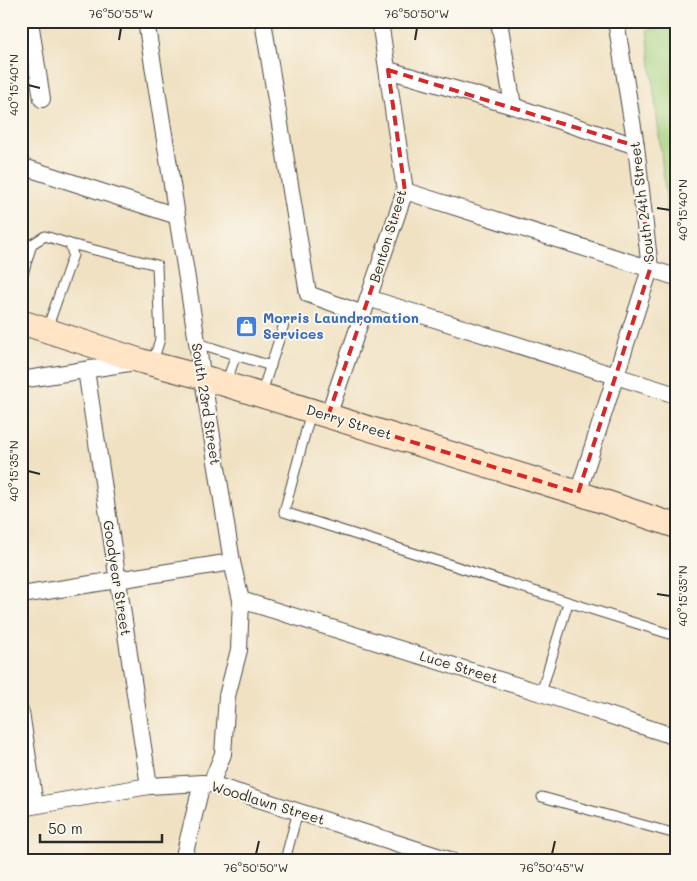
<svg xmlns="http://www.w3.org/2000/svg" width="697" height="881" font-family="Mali,sans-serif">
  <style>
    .green { fill: #a4d17f; stroke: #687e55 }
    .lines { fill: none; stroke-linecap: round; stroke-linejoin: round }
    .lane-casing { stroke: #494642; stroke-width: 11 }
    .street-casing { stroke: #494642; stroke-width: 18 }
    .secondary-casing { stroke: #494642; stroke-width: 26 }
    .lane { stroke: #fff; stroke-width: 9 }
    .street { stroke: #fff; stroke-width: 16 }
    .secondary { stroke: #ffe4c6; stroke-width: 24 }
    .marked { fill: none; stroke: #d62828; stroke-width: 4; stroke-dasharray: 10 6; stroke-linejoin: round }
    .ticks { fill: none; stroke: #2b2b2b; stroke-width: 2 }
    .labels { text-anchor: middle; stroke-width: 4; stroke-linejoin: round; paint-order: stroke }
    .street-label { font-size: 14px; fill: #2b2b2b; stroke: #fbf7ec }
    .shop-label { font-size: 14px; font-weight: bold; fill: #366cbe; stroke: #fbf7ec; text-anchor: start }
    .neatline { fill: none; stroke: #2b2b2b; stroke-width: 2 }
    .ticks-label { font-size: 12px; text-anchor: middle; fill: #2b2b2b }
  </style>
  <rect width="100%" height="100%" fill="#fbf7ec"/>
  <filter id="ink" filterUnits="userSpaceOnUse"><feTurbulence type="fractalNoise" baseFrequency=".02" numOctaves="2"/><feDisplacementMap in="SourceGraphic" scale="10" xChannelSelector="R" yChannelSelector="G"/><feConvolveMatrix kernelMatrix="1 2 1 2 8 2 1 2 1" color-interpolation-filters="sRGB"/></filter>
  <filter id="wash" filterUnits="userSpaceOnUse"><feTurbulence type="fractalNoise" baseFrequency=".0096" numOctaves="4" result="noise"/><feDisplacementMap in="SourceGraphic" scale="20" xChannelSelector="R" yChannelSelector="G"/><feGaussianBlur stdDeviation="1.12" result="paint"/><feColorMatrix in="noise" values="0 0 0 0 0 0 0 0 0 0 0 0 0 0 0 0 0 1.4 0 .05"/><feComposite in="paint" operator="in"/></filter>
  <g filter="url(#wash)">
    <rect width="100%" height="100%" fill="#f0e1c2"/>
    <path class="green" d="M676 25V260L673 259 647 30Z"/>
  </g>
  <g filter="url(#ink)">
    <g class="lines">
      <defs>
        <g id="lane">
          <path d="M70 244 157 265 160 339 153 362"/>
          <path d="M23 274 32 244 45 236 70 244 73 255 47 329"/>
          <path d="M197 343 271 366"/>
          <path d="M226 383 236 355"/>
          <path d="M261 395 285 321"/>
          <path d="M311 412 284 512 676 636"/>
          <path d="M541 693 568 603"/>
          <path d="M542 797 676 834"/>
          <path d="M285 860 298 811"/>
        </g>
        <g id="street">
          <path d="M30 21 42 99"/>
          <path d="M146 21 232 562 241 600 239 650 227 696 223 754 211 784"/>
          <path d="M263 21 308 294 363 314"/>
          <path d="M499 21 513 106"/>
          <path d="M388 70 513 106 636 146"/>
          <path d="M21 166 177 216"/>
          <path d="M405 191 676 277"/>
          <path d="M368 298 676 395"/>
          <path d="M86 370 149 786"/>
          <path d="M21 380 135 362"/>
          <path d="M328 416 405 191 380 21"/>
          <path d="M578 493 650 269 636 146 616 21"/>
          <path d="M21 595 232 562"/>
          <path d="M241 600 541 693 676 737"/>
          <path d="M21 712 35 805"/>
          <path d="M21 808 149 786 202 783 211 784 450 860"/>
          <path d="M183 860 202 783"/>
        </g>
        <path id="secondary" d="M21 322 141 361 202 377 578 493 676 526"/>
      </defs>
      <use href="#lane" class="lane-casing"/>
      <use href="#street" class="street-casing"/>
      <use href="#secondary" class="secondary-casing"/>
      <use href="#lane" class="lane"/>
      <use href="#street" class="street"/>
      <use href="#secondary" class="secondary"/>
    </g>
  </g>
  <path class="marked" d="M388 70 636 146 650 269 578 493 328 416 405 191Z"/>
  <path class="ticks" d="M119 40 121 28M415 40 417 28M28 85 40 88M657 208 670 210M28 471 40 474M657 594 670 596M256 854 259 841M552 854 555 841"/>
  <defs>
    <symbol id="shop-square" viewBox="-11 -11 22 22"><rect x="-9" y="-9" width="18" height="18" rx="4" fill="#3f7fe0" stroke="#fbf7ec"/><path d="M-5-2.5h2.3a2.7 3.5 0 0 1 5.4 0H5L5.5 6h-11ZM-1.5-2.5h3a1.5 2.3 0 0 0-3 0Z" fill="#fff"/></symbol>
  </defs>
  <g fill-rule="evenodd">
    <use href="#shop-square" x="234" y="314" width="25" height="25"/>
  </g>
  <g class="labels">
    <g class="street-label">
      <text transform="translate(642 202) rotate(-97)" y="5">South 24th Street</text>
      <text transform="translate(388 236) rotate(-73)" y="5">Benton Street</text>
      <text transform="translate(206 404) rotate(81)" y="5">South 23rd Street</text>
      <text transform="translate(349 422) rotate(17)" y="5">Derry Street</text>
      <text transform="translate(117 578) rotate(81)" y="5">Goodyear Street</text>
      <text transform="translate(459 667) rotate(17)" y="5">Luce Street</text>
      <text transform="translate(268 803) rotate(17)" y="5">Woodlawn Street</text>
    </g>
    <g class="shop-label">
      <text x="263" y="323">Morris Laundromation<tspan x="263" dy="16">Services</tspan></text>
    </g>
  </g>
  <rect width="697" height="881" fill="none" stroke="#fbf7ec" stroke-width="55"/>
  <path d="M40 834v8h122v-8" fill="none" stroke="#2b2b2b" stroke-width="2.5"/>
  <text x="48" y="834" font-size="15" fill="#2b2b2b" stroke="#fbf7ec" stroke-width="4" paint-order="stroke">50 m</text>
  <rect x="28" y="28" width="642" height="826" class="neatline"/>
  <g class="ticks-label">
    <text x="121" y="18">76°50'55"W</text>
    <text x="417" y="18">76°50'50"W</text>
    <text transform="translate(14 85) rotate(-90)" y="4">40°15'40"N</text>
    <text transform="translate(683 210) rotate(-90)" y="4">40°15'40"N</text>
    <text transform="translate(14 471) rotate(-90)" y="4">40°15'35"N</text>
    <text transform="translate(683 596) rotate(-90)" y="4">40°15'35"N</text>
    <text x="256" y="872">76°50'50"W</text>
    <text x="552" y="872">76°50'45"W</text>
  </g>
</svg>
